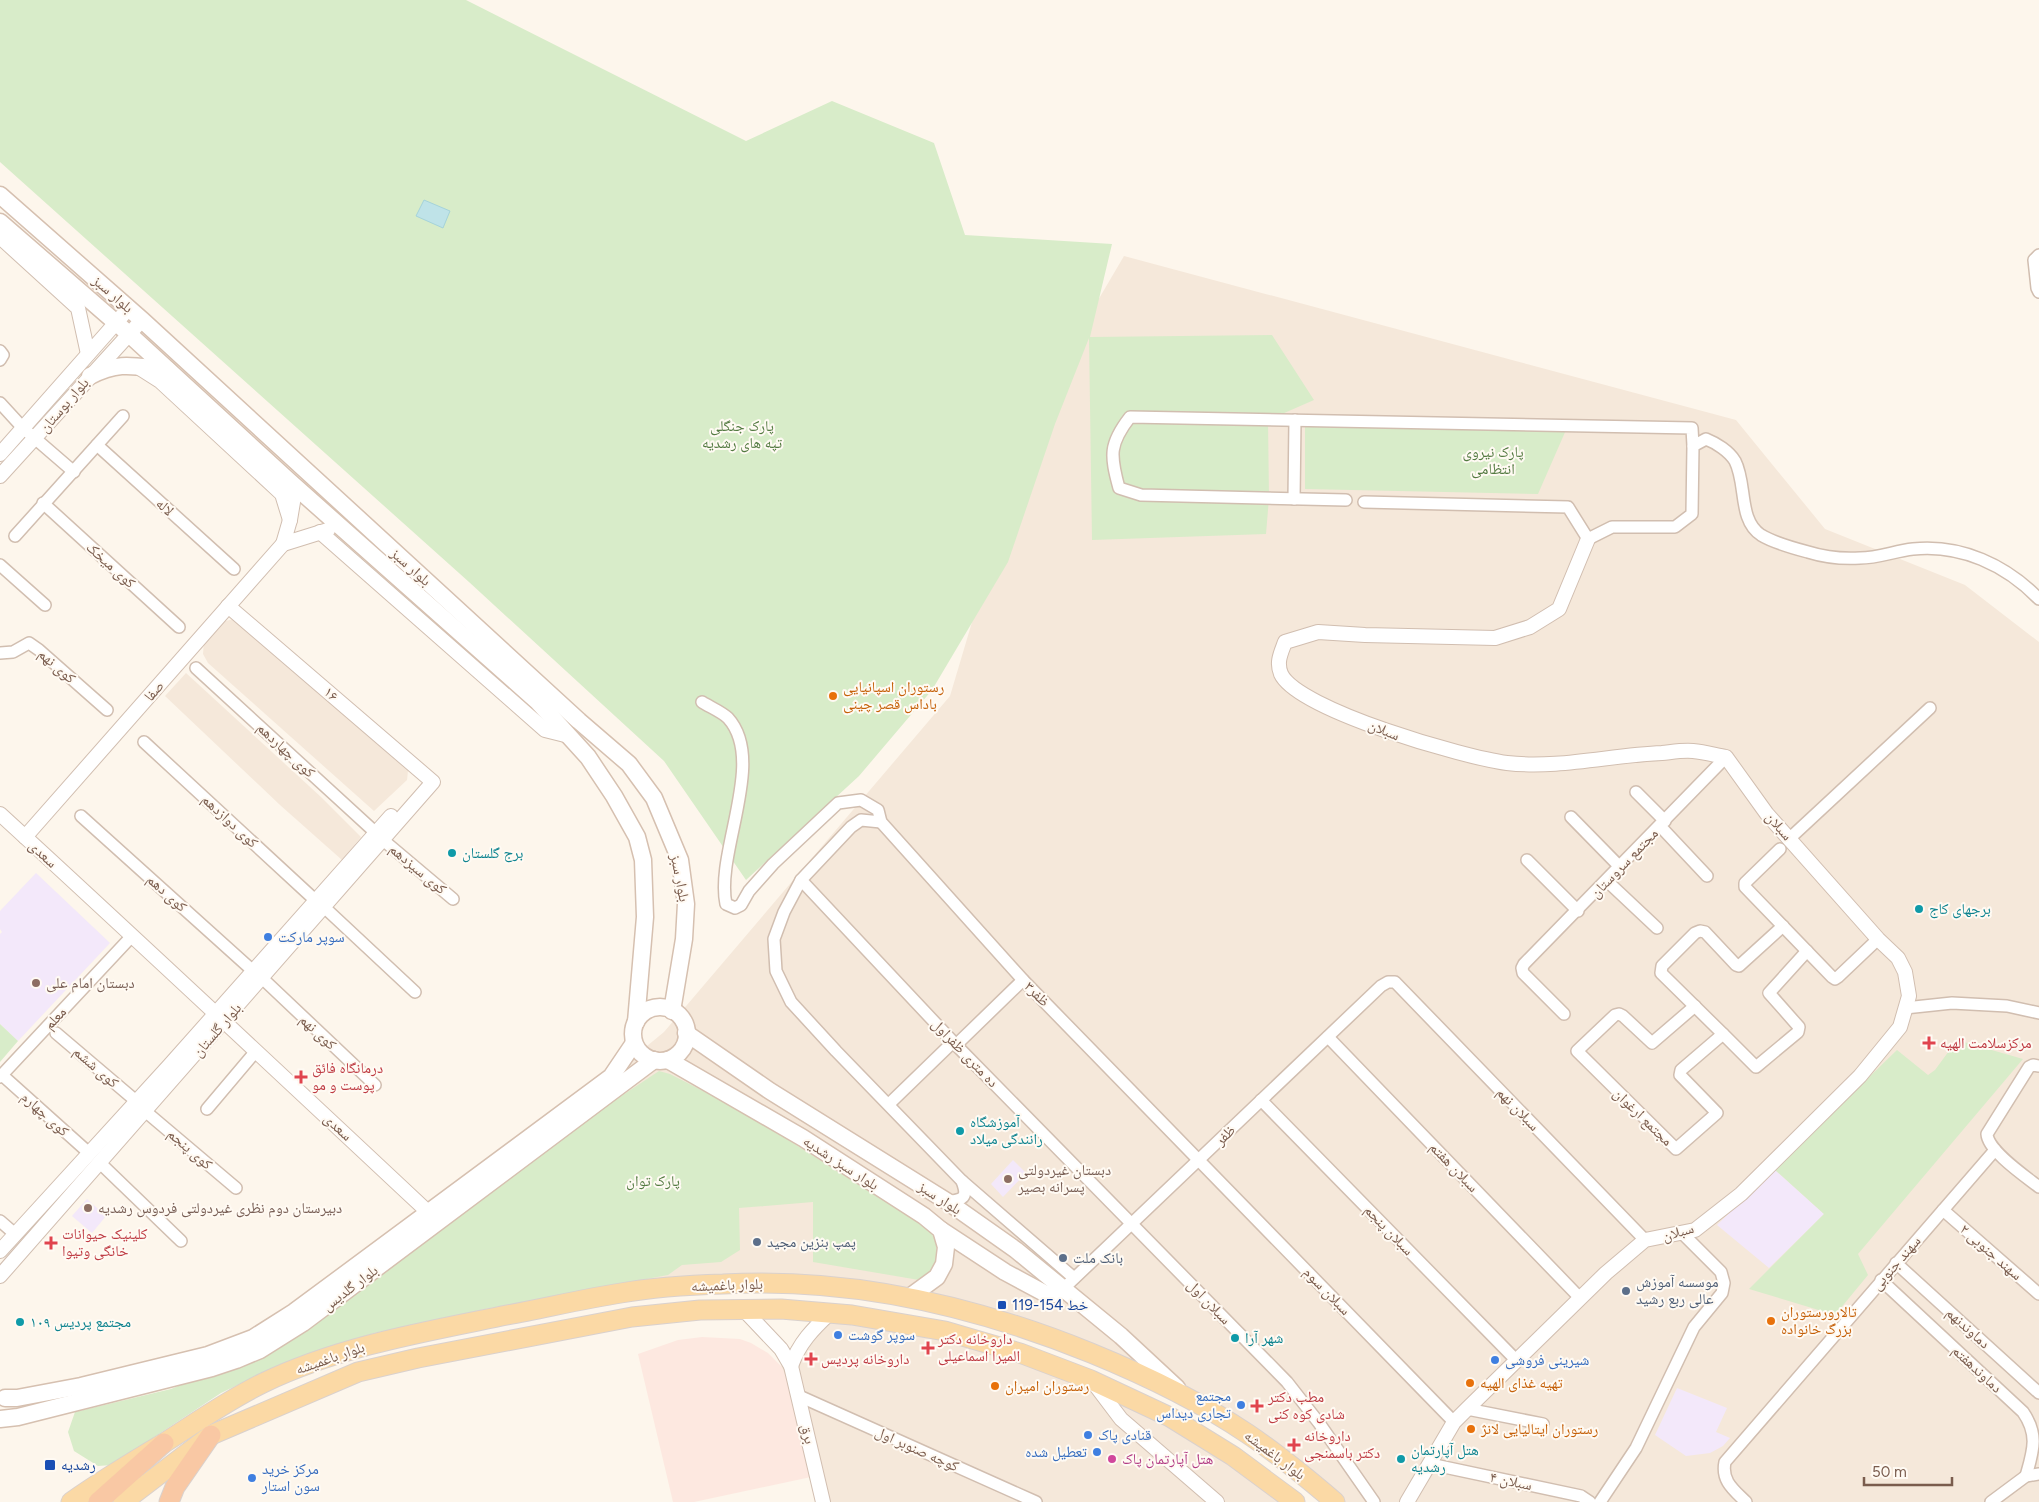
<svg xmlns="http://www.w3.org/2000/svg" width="2039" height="1502" font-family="Figtree,'Noto Naskh Arabic',sans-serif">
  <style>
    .residential { fill: #f5e8da }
    .commercial { fill: #fde8e0 }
    .education { fill: #f3e8fa }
    .green { fill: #d8ecc9 }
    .water { fill: #bfe3e8; stroke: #a5d3da }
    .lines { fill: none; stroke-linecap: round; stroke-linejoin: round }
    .minor-casing { stroke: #d1beb0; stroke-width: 14 }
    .tertiary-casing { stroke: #d1beb0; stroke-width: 16 }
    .secondary-casing { stroke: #d6c0b0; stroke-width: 19 }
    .primary-casing { stroke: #dad1cd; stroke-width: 21 }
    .trunk-casing { stroke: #dad1cd; stroke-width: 21 }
    .minor { stroke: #fff; stroke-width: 11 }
    .tertiary { stroke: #fff; stroke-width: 14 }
    .secondary { stroke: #fff; stroke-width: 16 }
    .primary { stroke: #fbd9a5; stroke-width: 19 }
    .trunk { stroke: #f9c8a4; stroke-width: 19 }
    .food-dot { fill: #e8710a; stroke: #fffaf3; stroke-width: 2 }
    .culture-dot { fill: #0f9aa8; stroke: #fffaf3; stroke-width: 2 }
    .shop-dot { fill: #3f7fe0; stroke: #fffaf3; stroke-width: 2 }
    .education-dot { fill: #8d6e63; stroke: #fffaf3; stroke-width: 2 }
    .health-dot { fill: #e0444e; stroke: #fffaf3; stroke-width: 2 }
    .service-dot { fill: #5c6f8a; stroke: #fffaf3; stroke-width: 2 }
    .transit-dot { fill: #1a4fb4; stroke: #fffaf3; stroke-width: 2 }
    .hotel-dot { fill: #d1479c; stroke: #fffaf3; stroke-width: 2 }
    .labels { text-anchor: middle; stroke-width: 4; stroke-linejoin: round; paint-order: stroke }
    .street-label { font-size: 15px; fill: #7a5c4d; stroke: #fffaf3 }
    .park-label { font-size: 15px; fill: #537a41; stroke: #fffaf3 }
    .food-label { font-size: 15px; fill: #c56008; stroke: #fffaf3; text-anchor: start }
    .culture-label { font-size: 15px; fill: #0d838f; stroke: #fffaf3; text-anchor: start }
    .shop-label { font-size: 15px; fill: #366cbe; stroke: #fffaf3; text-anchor: start }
    .education-label { font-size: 15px; fill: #785e54; stroke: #fffaf3; text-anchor: start }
    .health-label { font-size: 15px; fill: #be3a42; stroke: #fffaf3; text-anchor: start }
    .service-label { font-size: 15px; fill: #4e5e75; stroke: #fffaf3; text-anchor: start }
    .transit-label { font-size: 15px; fill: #164399; stroke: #fffaf3; text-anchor: start }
    .hotel-label { font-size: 15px; fill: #b23c85; stroke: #fffaf3; text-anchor: start }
  </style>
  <rect width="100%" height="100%" fill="#fdf6ec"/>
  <g class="residential">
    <path d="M1124 256 1736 420 1825 529 1965 585 2039 642V1502H1335L1211 1411 1072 1345 918 1298 818 1286 588 1299 329 1358 164 1443 664 1032 950 696 1037 404Z"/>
    <path d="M234 619 408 771 407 780 374 811 208 663 203 654 204 641 221 622Z"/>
    <path d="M186 673 321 797 361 837 342 860 280 805 165 696Z"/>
    <path d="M835 1315 972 1341 1091 1380 1233 1456 1291 1502H816L792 1395 781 1366Z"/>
  </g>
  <path class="commercial" d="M702 1337 740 1339 751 1343 768 1353 781 1366 789 1383 811 1477 694 1502H673L638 1354 678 1340Z"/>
  <g class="education">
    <path d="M36 873 110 943 18 1041 0 1024V934L2 932 0 929V911Z"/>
    <path d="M1013 1160 1026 1173 1003 1197 991 1184Z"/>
    <path d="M1774 1169 1824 1214 1769 1268 1717 1225Z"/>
    <path d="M87 1199 106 1216 92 1233 72 1216Z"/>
    <path d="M1677 1388 1727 1408 1716 1432 1730 1438 1723 1446 1710 1453 1686 1456 1655 1435Z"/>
  </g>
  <g class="green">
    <path d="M0 0H466L746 141 832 101 934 143 965 235 1112 244 1090 337 1272 335 1314 400 1268 420 1269 498 1266 534 1092 540 1089 338 1055 424 1008 562 932 690 859 776 746 880 664 761 469 582 0 162Z"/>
    <path d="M1305 426 1566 430 1538 494 1305 489Z"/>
    <path d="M0 1024 18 1041 0 1062Z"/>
    <path d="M1957 1040 2023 1059 1858 1254 1868 1275 1835 1315 1749 1289 1824 1214 1774 1169 1897 1050 1928 1075 1935 1070Z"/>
    <path d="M659 1071 670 1074 746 1113 930 1230 936 1243 937 1263 928 1277 919 1280 813 1262V1202L739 1208 740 1250 721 1262 682 1265 668 1275 485 1309 374 1333 281 1364 221 1393 112 1465 98 1466 74 1451 68 1432 75 1412 171 1389 279 1344 561 1136Z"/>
  </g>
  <path class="water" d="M424 200 450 211 443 228 416 216Z"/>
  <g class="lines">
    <defs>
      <g id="minor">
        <path d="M2039 255 2034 260 2037 288 2039 292"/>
        <path d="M0 351 3 355 0 360"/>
        <path d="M0 403 23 428 74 472"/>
        <path d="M97 445 234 569"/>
        <path d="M1294 499 1295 420"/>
        <path d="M1346 500 1141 495 1119 488C1110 455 1109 444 1130 417L1692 428 1693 446"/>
        <path d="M1364 502 1568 507 1588 539 1612 527H1675L1692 514 1693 446 1706 439C1716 443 1729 451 1735 461 1747 484 1738 520 1761 535 1774 543 1793 548 1808 552 1824 557 1843 559 1860 558 1878 558 1895 551 1913 549 1961 544 2006 565 2039 599"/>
        <path d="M43 503 179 627"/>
        <path d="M15 536 123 416"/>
        <path d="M0 565 45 605"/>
        <path d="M0 653 13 652 29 643 39 650 107 710"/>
        <path d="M196 668 376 833"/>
        <path d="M702 702C710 707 722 712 728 718 767 761 715 852 726 904L735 908 741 905 749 891 773 864 838 803 861 800 878 810 881 822 1023 980 1454 1422"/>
        <path d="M144 742 315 900"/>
        <path d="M1636 792 1665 821"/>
        <path d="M81 816 252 970"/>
        <path d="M1571 817 1620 867"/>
        <path d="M881 822 861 820 851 827 801 880 784 912 774 939 776 971 791 1002 836 1051 962 1181 1074 1278"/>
        <path d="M1660 826 1707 876"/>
        <path d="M1789 839 1930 708"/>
        <path d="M383 840 453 899"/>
        <path d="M1780 849 1745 883V887L1832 977 1835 979 1838 977 1878 939"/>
        <path d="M1527 860 1578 911"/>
        <path d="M801 880 956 1045 1287 1382 1319 1423 1374 1502"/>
        <path d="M1607 881 1657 928"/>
        <path d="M324 907 415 992"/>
        <path d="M262 978 375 1085"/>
        <path d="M1695 1006 1652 1043 1623 1016 1619 1014 1615 1015 1577 1051 1676 1149 1717 1113 1680 1075 1681 1070 1723 1034 1756 1067 1798 1032 1799 1027 1769 993 1807 951"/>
        <path d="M1905 1008 1952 1003 2007 1006 2039 1013"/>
        <path d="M1564 1014 1523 973 1522 968 1524 964 1726 757"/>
        <path d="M56 1033 136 1101"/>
        <path d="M1723 1034 1661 973 1662 966 1695 933 1700 931 1705 932 1736 965 1739 966 1783 926"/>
        <path d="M1328 1037 1580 1298"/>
        <path d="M956 1045 1023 980"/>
        <path d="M2039 1066 2033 1065 2029 1067 1987 1134C1988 1151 2025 1176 2039 1187"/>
        <path d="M2 1075 89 1153"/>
        <path d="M0 1077 131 937"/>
        <path d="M1261 1100 1517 1361"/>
        <path d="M889 1104 953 1042"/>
        <path d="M207 1109 256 1051"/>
        <path d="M145 1111 236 1188"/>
        <path d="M99 1162 181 1241"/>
        <path d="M948 1202C964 1199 968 1198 962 1181"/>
        <path d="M1943 1210 2039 1294"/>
        <path d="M0 1221 15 1234"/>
        <path d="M1896 1263 2039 1393"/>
        <path d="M1881 1280 2023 1412C2039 1435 2033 1451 2026 1476"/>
        <path d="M1063 1289 1381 986 1388 982H1395L1645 1240"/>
        <path d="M799 1396 1036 1502"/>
        <path d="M1467 1409 1543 1424"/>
        <path d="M1430 1464 1581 1496 1590 1502"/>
        <path d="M1600 1502 1636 1448 1694 1327 1722 1293 1724 1283 1721 1272 1682 1233"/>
        <path d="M1746 1502C1734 1490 1721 1481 1725 1462L1995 1150"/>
        <path d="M1991 1502 2026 1476 2039 1474"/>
      </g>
      <g id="tertiary">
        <path d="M0 237 78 308 88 354"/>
        <path d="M138 367 160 381 282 494 290 520"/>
        <path d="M0 454 129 308"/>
        <path d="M0 476 142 320"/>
        <path d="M289 481 294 496 290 520 283 544 328 530"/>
        <path d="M320 532 545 730 569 736"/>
        <path d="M0 814C144 946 286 1079 428 1212"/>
        <path d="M25 837 283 544"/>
        <path d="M0 1251 169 1066 391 816"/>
        <path d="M0 1276 433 782 228 606"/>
        <path d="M744 1310 781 1349 791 1366 823 1502"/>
        <path d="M791 1366C799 1343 813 1329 830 1313"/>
        <path d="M1093 1382 1121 1419 1217 1502"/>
        <path d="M1407 1502 1454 1422 1467 1409 1606 1273 1645 1240 1695 1230 1741 1194 1860 1076 1900 1027 1909 996 1905 972 1898 958 1878 939 1767 814 1726 757C1715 755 1704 752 1693 751 1683 750 1672 752 1662 753 1611 755 1558 769 1507 763 1466 758 1298 710 1281 674 1276 662 1281 653 1285 642L1318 632 1365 635 1495 638 1530 627 1559 609 1588 539"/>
      </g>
      <g id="secondary">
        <path d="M0 195 142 320 579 721 629 764 654 798 680 860 686 904 684 939 672 1011"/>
        <path d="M0 222 129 334 289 481 538 702 588 757 614 796 637 837 643 860 645 917 636 1022"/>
        <path d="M90 376C122 360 135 367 168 370"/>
        <circle cx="660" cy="1034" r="27"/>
        <path d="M686 1033 770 1091 948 1202 1016 1250 1121 1336 1177 1388"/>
        <path d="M668 1060 803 1138 924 1216 941 1230 946 1247 944 1264 937 1277 911 1296"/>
        <path d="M941 1230 1005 1272 1046 1294H1053L1063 1289"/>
        <path d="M5 1398H17L81 1386 208 1355 253 1338 294 1312 611 1077 634 1043"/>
        <path d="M0 1419 18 1417 212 1368 236 1360 260 1350 303 1323 654 1060"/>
      </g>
      <g id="primary">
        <path d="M71 1502C101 1481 132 1462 164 1443 197 1422 228 1400 263 1383 340 1346 424 1332 507 1315 545 1308 583 1299 621 1293 655 1287 689 1285 723 1284 851 1277 973 1305 1091 1353 1145 1375 1199 1401 1248 1434 1279 1455 1307 1478 1335 1502"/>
        <path d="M123 1502 211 1435 358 1372 418 1358 632 1317 700 1310 781 1309 852 1315 945 1331 1020 1353 1091 1380 1170 1417 1233 1456 1295 1502"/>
      </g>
      <g id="trunk">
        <path d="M98 1502 164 1443"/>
        <path d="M169 1502 175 1487 211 1435"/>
      </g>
    </defs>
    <use href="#minor" class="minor-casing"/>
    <use href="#tertiary" class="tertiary-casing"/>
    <use href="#secondary" class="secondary-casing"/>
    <use href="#primary" class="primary-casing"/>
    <use href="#trunk" class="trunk-casing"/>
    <use href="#minor" class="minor"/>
    <use href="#tertiary" class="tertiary"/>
    <use href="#secondary" class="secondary"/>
    <use href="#primary" class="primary"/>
    <use href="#trunk" class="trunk"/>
  </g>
  <g class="food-dot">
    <circle cx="833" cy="696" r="5"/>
    <circle cx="1771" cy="1321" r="5"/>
    <circle cx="1470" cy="1383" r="5"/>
    <circle cx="995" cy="1386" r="5"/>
    <circle cx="1471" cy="1429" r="5"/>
  </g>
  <g class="culture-dot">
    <circle cx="452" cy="853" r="5"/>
    <circle cx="1919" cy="909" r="5"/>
    <circle cx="960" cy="1131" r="5"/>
    <circle cx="20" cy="1322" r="5"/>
    <circle cx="1235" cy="1338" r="5"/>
    <circle cx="1401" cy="1459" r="5"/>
  </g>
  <g class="shop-dot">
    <circle cx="268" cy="937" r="5"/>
    <circle cx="838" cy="1335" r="5"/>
    <circle cx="1495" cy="1360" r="5"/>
    <circle cx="1241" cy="1405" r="5"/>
    <circle cx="1088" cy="1435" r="5"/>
    <circle cx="1097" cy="1452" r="5"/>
    <circle cx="252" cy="1478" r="5"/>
  </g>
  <g class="education-dot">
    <circle cx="36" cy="983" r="5"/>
    <circle cx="1008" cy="1179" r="5"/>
    <circle cx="88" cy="1208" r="5"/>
  </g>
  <g class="health-dot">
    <path d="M1926.5 1035.5h5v5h5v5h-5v5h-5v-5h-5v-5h5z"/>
    <path d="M298.5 1069.5h5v5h5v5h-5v5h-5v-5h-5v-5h5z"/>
    <path d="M48.5 1235.5h5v5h5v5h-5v5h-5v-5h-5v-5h5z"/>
    <path d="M925.5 1340.5h5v5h5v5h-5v5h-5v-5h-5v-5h5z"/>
    <path d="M808.5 1351.5h5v5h5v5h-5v5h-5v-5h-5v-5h5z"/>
    <path d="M1254.5 1398.5h5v5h5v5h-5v5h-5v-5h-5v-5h5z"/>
    <path d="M1291.5 1437.5h5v5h5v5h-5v5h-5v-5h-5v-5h5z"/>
  </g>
  <g class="service-dot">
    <circle cx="757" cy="1242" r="5"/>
    <circle cx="1063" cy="1258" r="5"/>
    <circle cx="1626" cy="1291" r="5"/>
  </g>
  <g class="transit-dot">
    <rect x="997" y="1300" width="10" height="10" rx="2.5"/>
    <rect x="44" y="1459" width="12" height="12" rx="2.5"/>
  </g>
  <circle class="hotel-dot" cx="1112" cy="1459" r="5"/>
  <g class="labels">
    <g class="street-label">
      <text transform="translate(113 294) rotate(41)" y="5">بلوار سبز</text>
      <text transform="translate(64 405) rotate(-49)" y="5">بلوار بوستان</text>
      <text transform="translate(165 507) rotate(42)" y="5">لاله</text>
      <text transform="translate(111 565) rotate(42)" y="5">کوی میخک</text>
      <text transform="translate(411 567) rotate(42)" y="5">بلوار سبز</text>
      <text transform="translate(57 666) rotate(41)" y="5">کوی نهم</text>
      <text transform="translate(154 691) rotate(-49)" y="5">صفا</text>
      <text transform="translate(331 694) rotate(41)" y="5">۱۶</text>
      <text transform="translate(1384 730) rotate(22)" y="5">سبلان</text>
      <text transform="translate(286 750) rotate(43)" y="5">کوی چهاردهم</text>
      <text transform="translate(230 821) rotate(43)" y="5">کوی دوازدهم</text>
      <text transform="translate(1779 826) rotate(49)" y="5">سبلان</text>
      <text transform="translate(43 854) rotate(43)" y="5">سعدی</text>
      <text transform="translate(1624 863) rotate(-46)" y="5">مجتمع سروستان</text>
      <text transform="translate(418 869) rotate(40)" y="5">کوی سیزدهم</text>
      <text transform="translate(680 878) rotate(79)" y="5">بلوار سبز</text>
      <text transform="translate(167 893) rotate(42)" y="5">کوی دهم</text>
      <text transform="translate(1037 994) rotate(46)" y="5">ظفر۳</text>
      <text transform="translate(55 1018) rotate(-47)" y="5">معلم</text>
      <text transform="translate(217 1030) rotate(-49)" y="5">بلوار گلستان</text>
      <text transform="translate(318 1032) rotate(43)" y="5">کوی نهم</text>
      <text transform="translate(965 1053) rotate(46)" y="5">ده متری ظفراول</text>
      <text transform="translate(96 1067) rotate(41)" y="5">کوی ششم</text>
      <text transform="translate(1518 1109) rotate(46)" y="5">سبلان نهم</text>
      <text transform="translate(45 1114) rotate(42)" y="5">کوی چهارم</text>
      <text transform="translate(1643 1117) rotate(44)" y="5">مجتمع ارغوان</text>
      <text transform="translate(338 1127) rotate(43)" y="5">سعدی</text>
      <text transform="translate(1225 1135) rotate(-44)" y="5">ظفر</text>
      <text transform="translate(190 1149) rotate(41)" y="5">کوی پنجم</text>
      <text transform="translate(841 1163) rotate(33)" y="5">بلوار سبز رشدیه</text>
      <text transform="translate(1454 1167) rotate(46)" y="5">سبلان هفتم</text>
      <text transform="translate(940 1198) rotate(33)" y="5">بلوار سبز</text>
      <text transform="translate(1389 1230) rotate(46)" y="5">سبلان پنجم</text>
      <text transform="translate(1678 1232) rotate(-16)" y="5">سبلان</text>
      <text transform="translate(1991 1252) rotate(41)" y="5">سهند جنوبی ۲</text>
      <text transform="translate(1896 1263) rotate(-49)" y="5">سهند جنوبی</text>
      <text transform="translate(727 1285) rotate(-2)" y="5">بلوار باغمیشه</text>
      <text transform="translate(350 1288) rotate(-37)" y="5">بلوار گلدیس</text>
      <text transform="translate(1327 1291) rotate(46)" y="5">سبلان سوم</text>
      <text transform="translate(1209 1302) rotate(46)" y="5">سبلان اول</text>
      <text transform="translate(1968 1328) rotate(42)" y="5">دماوندنهم</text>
      <text transform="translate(330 1358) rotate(-19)" y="5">بلوار باغمیشه</text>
      <text transform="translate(1977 1369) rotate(43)" y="5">دماوندهفتم</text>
      <text transform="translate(808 1434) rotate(77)" y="5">برق</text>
      <text transform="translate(917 1449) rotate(24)" y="5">کوچه صنوبر اول</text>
      <text transform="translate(1275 1455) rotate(37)" y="5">بلوار باغمیشه</text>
      <text transform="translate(1511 1481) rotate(12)" y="5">سبلان ۴</text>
    </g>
    <g class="park-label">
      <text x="742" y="431">پارک جنگلی<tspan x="742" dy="17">تپه های رشدیه</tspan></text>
      <text x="1493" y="457">پارک نیروی<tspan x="1493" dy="17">انتظامی</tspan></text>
      <text x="653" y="1186">پارک توان</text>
    </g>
    <g class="food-label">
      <text x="843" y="692">رستوران اسپانیایی<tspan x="843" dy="17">باداس قصر چینی</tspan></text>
      <text x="1781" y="1317">تالارورستوران<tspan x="1781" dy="17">بزرگ خانواده</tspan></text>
      <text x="1480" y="1388">تهیه غذای الهیه</text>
      <text x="1005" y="1391">رستوران امیران</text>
      <text x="1481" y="1434">رستوران ایتالیایی لانژ</text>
    </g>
    <g class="culture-label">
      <text x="462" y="858">برج گلستان</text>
      <text x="1929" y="914">برجهای کاج</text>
      <text x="970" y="1127">آموزشگاه<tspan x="970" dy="17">رانندگی میلاد</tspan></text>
      <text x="30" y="1327">مجتمع پردیس ۱۰۹</text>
      <text x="1245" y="1343">شهر آرا</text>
      <text x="1411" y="1455">هتل آپارتمان<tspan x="1411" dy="17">رشدیه</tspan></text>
    </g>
    <g class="shop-label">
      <text x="278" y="942">سوپر مارکت</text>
      <text x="848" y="1340">سوپر گوشت</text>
      <text x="1505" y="1365">شیرینی فروشی</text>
      <text x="1231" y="1401" text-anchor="end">مجتمع<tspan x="1231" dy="17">تجاری دیداس</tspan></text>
      <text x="1098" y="1440">قنادی پاک</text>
      <text x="1087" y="1457" text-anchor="end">تعطیل شده</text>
      <text x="262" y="1474">مرکز خرید<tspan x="262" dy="17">سون استار</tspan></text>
    </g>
    <g class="education-label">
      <text x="46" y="988">دبستان امام علی</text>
      <text x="1018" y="1175">دبستان غیردولتی<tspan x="1018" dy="17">پسرانه بصیر</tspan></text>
      <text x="98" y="1213">دبیرستان دوم نظری غیردولتی فردوس رشدیه</text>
    </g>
    <g class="health-label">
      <text x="1940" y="1048">مرکزسلامت الهیه</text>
      <text x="312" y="1073">درمانگاه فائق<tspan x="312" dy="17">پوست و مو</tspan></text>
      <text x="62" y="1239">کلینیک حیوانات<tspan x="62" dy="17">خانگی وتیوا</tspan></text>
      <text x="938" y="1344">داروخانه دکتر<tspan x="938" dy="17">المیرا اسماعیلی</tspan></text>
      <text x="821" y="1364">داروخانه پردیس</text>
      <text x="1268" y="1402">مطب دکتر<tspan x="1268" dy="17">شادی کوه کنی</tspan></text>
      <text x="1304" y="1441">داروخانه<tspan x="1304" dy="17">دکتر باسمنجی</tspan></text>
    </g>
    <g class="service-label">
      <text x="767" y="1247">پمپ بنزین مجید</text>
      <text x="1073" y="1263">بانک ملت</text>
      <text x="1636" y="1287">موسسه آموزش<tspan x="1636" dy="17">عالی ربع رشید</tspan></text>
    </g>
    <g class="transit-label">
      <text x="1012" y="1310">خط 154-119</text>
      <text x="61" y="1470">رشدیه</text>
    </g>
    <g class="hotel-label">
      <text x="1122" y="1464">هتل آپارتمان پاک</text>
    </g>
  </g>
  <path d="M1864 1477v8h88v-8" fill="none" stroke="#7a5c4d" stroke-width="2.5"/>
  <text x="1872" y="1477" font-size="15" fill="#7a5c4d" stroke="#fffaf3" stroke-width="4" paint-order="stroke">50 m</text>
</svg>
